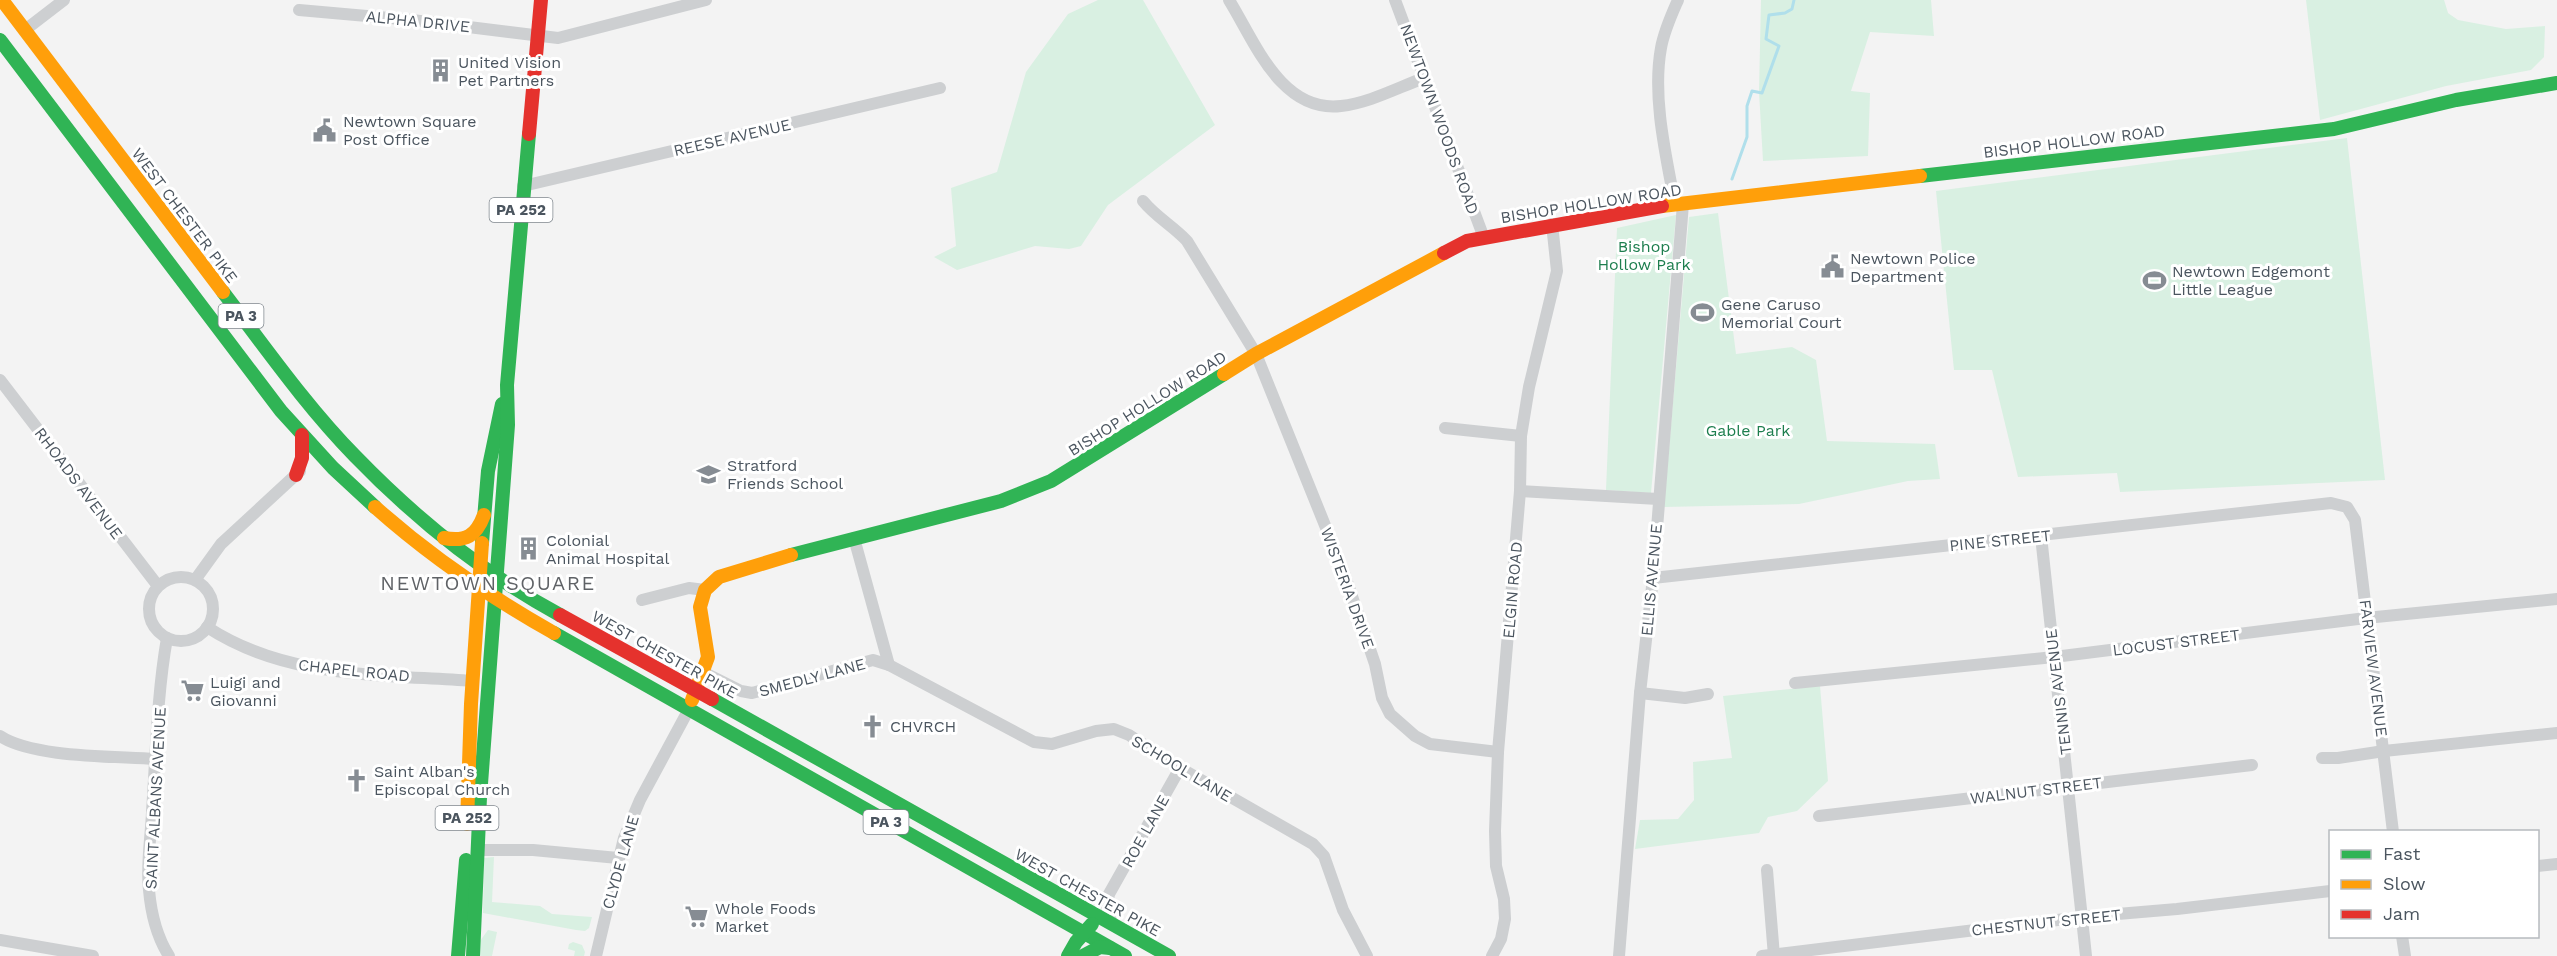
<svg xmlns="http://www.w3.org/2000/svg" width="2557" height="956" font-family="'Work Sans',sans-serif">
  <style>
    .green { fill: #d9f0e2 }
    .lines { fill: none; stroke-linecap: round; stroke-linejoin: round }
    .stream { stroke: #b0dfeb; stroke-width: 3 }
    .street { stroke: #cdcfd1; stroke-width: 12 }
    .fast { stroke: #30b455; stroke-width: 14 }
    .slow { stroke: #ff9f0a; stroke-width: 14 }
    .jam { stroke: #e5322d; stroke-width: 14 }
    .labels { text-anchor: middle; stroke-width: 6; stroke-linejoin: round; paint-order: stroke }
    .shield { fill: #fff; stroke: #81888f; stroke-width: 1.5 }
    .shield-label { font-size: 15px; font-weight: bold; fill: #4b555f }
    .street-label { font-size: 16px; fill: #4b555f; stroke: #fff }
    .poi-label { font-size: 16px; fill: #4b555f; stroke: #fff; text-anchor: start }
    .park-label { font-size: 16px; fill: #1d7e4e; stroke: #fff }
    .quarter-label { font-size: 20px; letter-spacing: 1.5px; fill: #5f6266; stroke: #fff }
  </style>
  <rect width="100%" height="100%" fill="#f3f3f3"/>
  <g class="green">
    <path d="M1098 0H1143L1215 125 1108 205 1081 246 1069 249 1035 246 957 270 934 257 956 246 951 188 997 172 1026 72 1068 14Z"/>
    <path d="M1761 0H1931L1934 36 1870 32 1851 91 1870 93 1868 156 1763 161 1759 92Z"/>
    <path d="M2306 0H2444L2448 13 2458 20 2506 29 2545 26 2544 57 2531 70 2446 86 2320 120Z"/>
    <path d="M2347 138 2385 480 2120 492 2117 473 2018 477 1992 370H1954L1936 191Z"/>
    <path d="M1718 213 1736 354 1792 347 1816 360 1827 441 1935 444 1940 479 1908 481 1799 504 1664 507 1689 217Z"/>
    <path d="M1676 215 1651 493 1606 490 1617 228Z"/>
    <path d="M1820 686 1828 781 1797 811 1768 817 1759 833 1635 849 1640 820 1678 819 1694 800 1693 762 1732 758 1723 696Z"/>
    <path d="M494 857 492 902 540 906 552 914 592 917 589 928 585 931 576 930 483 913 484 858Z"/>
    <path d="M488 930 497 932 492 956H479L480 941Z"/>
    <path d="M573 942 582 945 585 952 584 956H574L575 951 568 949 569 944Z"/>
  </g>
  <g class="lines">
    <path class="stream" d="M1732 179 1747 137V106L1752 91 1762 93 1779 46 1766 39 1769 15 1785 13 1792 9 1794 0"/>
    <g class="street">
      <path d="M1229 0C1255 42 1281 113 1341 106 1369 103 1397 88 1424 78"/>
      <path d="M1395 0 1484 238"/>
      <path d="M299 10 412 20 558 38 706 0"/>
      <path d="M25 30 64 0"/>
      <path d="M523 186 940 88"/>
      <path d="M1143 201C1156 217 1173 226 1187 241L1256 354 1343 570 1375 664 1382 698 1390 714 1415 736 1430 744 1498 752"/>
      <path d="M1675 204C1666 156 1652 97 1661 48 1664 31 1671 16 1678 0"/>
      <path d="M0 380 158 586"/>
      <path d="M1445 428 1521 436"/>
      <path d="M1520 491 1658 499"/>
      <path d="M2041 536 2086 956"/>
      <path d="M854 538 889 665 1034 742 1052 744 1096 731 1114 729 1129 735 1180 768 1313 844 1324 856 1343 910 1367 956"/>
      <circle cx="181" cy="609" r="32"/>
      <path d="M1653 578 2331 503 2347 507 2355 520 2393 832"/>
      <path d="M195 580 221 544 300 471"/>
      <path d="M642 600 689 588 705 590"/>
      <path d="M207 627C286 679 381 674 472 681"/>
      <path d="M167 638C157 695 156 754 152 812 151 837 146 866 149 890 151 913 157 937 169 956"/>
      <path d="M703 672 741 691 752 693 873 660 889 665"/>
      <path d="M1795 683 2054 657 2366 618 2557 599"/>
      <path d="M1640 693 1685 698 1708 694"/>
      <path d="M0 736C33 758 115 756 155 759"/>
      <path d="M2322 758H2338L2384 751 2557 733"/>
      <path d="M1819 816 2252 765"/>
      <path d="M478 850H533L618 858"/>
      <path d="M2538 866 2557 864"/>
      <path d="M1767 870 1774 956"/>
      <path d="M1112 924 1107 908 1109 894 1180 768"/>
      <path d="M2402 936 2405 956"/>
      <path d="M0 940 93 956"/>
      <path d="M596 956 624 838 640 800 689 709"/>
      <path d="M1492 956 1501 939 1505 919 1504 899 1496 866 1495 831 1498 752 1520 491 1521 436 1529 387 1557 271 1552 224"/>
      <path d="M1619 956 1640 693 1653 578 1683 204"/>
      <path d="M1762 956 2082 917 2177 909 2330 891"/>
    </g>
    <g class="fast">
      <path d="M0 40 281 411 333 468 375 507"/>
      <path d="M1920 176 2334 129 2456 100 2557 83"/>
      <path d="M223 292C265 347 306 406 355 456 415 518 484 574 560 615"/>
      <path d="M482 543 488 471 502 404"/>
      <path d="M791 555 1001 501 1051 481 1224 374"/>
      <path d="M554 633 1125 956"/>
      <path d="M712 699 1169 956"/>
      <path d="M458 956 466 860"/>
      <path d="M473 956 480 797 508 425 507 385 529 134"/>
      <path d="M1068 956 1076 942 1092 924"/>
      <path d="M1083 956 1100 947 1110 948"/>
    </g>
    <g class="slow">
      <path d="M2 0 223 292"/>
      <path d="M1662 206 1920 176"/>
      <path d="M1224 374 1256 354 1444 253"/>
      <path d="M375 507C430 556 490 597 554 633"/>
      <path d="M444 538C466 542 476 536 484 515"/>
      <path d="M692 700 708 657 700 607 705 590 719 577 791 555"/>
      <path d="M467 824 471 704 482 543"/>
    </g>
    <g class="jam">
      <path d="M529 134 541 0"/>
      <path d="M1444 253 1467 241 1662 206"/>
      <path d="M296 475 302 458V435"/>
      <path d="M560 615 712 699"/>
    </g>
  </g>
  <defs>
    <symbol id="building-bare" viewBox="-9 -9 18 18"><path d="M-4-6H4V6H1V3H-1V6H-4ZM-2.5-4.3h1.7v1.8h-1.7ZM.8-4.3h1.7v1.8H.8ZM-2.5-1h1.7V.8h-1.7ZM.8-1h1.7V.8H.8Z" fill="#868c93" stroke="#fff" stroke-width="2.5" paint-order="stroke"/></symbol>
    <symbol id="civic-bare" viewBox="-9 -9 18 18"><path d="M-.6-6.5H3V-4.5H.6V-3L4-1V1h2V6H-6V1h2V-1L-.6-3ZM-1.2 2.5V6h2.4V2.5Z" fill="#868c93" stroke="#fff" stroke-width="2.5" paint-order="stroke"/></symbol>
    <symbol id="stadium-bare" viewBox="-9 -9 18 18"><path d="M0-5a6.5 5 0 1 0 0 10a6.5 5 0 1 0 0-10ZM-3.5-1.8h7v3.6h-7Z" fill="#868c93" stroke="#fff" stroke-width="2.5" paint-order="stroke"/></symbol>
    <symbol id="school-bare" viewBox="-9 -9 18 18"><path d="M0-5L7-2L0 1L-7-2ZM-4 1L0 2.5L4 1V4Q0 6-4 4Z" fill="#868c93" stroke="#fff" stroke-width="2.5" paint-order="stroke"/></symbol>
    <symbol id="supermarket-bare" viewBox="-9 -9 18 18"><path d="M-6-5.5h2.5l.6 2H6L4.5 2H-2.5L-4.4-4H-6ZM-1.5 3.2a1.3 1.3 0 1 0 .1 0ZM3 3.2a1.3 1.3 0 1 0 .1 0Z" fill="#868c93" stroke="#fff" stroke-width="2.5" paint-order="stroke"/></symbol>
    <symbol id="church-bare" viewBox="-9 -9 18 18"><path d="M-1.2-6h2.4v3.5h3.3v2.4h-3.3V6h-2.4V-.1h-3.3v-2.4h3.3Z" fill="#868c93" stroke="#fff" stroke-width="2.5" paint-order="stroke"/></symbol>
  </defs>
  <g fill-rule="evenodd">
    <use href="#building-bare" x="424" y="54" width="33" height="33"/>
    <use href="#civic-bare" x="308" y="114" width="33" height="33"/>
    <use href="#civic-bare" x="1816" y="250" width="33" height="33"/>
    <use href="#stadium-bare" x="2138" y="264" width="33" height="33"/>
    <use href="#stadium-bare" x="1686" y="296" width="33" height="33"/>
    <use href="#school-bare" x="692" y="458" width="33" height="33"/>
    <use href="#building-bare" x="512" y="532" width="33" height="33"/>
    <use href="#supermarket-bare" x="176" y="674" width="33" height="33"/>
    <use href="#church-bare" x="856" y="710" width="33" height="33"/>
    <use href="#church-bare" x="340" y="764" width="33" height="33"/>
    <use href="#supermarket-bare" x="680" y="900" width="33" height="33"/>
  </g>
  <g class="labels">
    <g class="shield">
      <rect x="489.5" y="198" width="63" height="24" rx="4.5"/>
      <rect x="218.5" y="304" width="45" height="24" rx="4.5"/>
      <rect x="435.5" y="806" width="63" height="24" rx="4.5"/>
      <rect x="863.5" y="810" width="45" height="24" rx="4.5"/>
    </g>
    <g class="shield-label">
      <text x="521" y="215">PA 252</text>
      <text x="241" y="321">PA 3</text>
      <text x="467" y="823">PA 252</text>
      <text x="886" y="827">PA 3</text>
    </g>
    <g class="street-label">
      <text transform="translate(418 21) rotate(6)" y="6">ALPHA DRIVE</text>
      <text transform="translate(1440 119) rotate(70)" y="6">NEWTOWN WOODS ROAD</text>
      <text transform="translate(732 137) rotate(-13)" y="6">REESE AVENUE</text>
      <text transform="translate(2074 141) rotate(-7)" y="6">BISHOP HOLLOW ROAD</text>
      <text transform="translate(1591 203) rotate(-9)" y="6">BISHOP HOLLOW ROAD</text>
      <text transform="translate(185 215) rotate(53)" y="6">WEST CHESTER PIKE</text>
      <text transform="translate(1147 403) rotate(-32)" y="6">BISHOP HOLLOW ROAD</text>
      <text transform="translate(79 483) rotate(53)" y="6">RHOADS AVENUE</text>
      <text transform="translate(2000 540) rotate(-6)" y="6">PINE STREET</text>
      <text transform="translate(1651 580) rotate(-85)" y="6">ELLIS AVENUE</text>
      <text transform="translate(1348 588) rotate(70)" y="6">WISTERIA DRIVE</text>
      <text transform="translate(1512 590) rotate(-85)" y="6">ELGIN ROAD</text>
      <text transform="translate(2176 642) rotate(-7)" y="6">LOCUST STREET</text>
      <text transform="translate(665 654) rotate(29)" y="6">WEST CHESTER PIKE</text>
      <text transform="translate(2374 668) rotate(83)" y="6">FARVIEW AVENUE</text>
      <text transform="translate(354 670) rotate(6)" y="6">CHAPEL ROAD</text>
      <text transform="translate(812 677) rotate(-15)" y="6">SMEDLY LANE</text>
      <text transform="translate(2058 692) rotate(-97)" y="6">TENNIS AVENUE</text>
      <text transform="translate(1182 768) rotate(31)" y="6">SCHOOL LANE</text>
      <text transform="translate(2036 790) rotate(-7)" y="6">WALNUT STREET</text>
      <text transform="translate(155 798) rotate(-87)" y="6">SAINT ALBANS AVENUE</text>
      <text transform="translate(1145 831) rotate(-61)" y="6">ROE LANE</text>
      <text transform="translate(620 862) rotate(-74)" y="6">CLYDE LANE</text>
      <text transform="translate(1088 892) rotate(29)" y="6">WEST CHESTER PIKE</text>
      <text transform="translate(2046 922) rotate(-6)" y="6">CHESTNUT STREET</text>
    </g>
    <g class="poi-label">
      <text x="458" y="68">United Vision<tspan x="458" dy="18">Pet Partners</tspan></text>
      <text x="343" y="127">Newtown Square<tspan x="343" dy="18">Post Office</tspan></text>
      <text x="1850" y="264">Newtown Police<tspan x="1850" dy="18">Department</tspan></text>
      <text x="2172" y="277">Newtown Edgemont<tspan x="2172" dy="18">Little League</tspan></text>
      <text x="1721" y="310">Gene Caruso<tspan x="1721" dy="18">Memorial Court</tspan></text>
      <text x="727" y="471">Stratford<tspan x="727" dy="18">Friends School</tspan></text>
      <text x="546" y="546">Colonial<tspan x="546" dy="18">Animal Hospital</tspan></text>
      <text x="210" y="688">Luigi and<tspan x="210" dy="18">Giovanni</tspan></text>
      <text x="890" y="732">CHVRCH</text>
      <text x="374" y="777">Saint Alban's<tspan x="374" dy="18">Episcopal Church</tspan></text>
      <text x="715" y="914">Whole Foods<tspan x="715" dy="18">Market</tspan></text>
    </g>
    <g class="park-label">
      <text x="1644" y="252">Bishop<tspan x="1644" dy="18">Hollow Park</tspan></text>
      <text x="1748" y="436">Gable Park</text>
    </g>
    <g class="quarter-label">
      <text x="488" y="590">NEWTOWN SQUARE</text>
    </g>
  </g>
  <rect x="2329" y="830" width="210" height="108" fill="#ffffff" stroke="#b7bbbf" stroke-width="1.5"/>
  <rect x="2341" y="850" width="30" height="9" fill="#30b455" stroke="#b7bbbf" stroke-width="1.5"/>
  <text x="2383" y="860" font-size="18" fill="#4b555f">Fast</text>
  <rect x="2341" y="880" width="30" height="9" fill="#ff9f0a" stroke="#b7bbbf" stroke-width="1.5"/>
  <text x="2383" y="890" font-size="18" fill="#4b555f">Slow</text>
  <rect x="2341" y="910" width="30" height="9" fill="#e5322d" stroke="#b7bbbf" stroke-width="1.5"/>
  <text x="2383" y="920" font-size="18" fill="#4b555f">Jam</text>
</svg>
